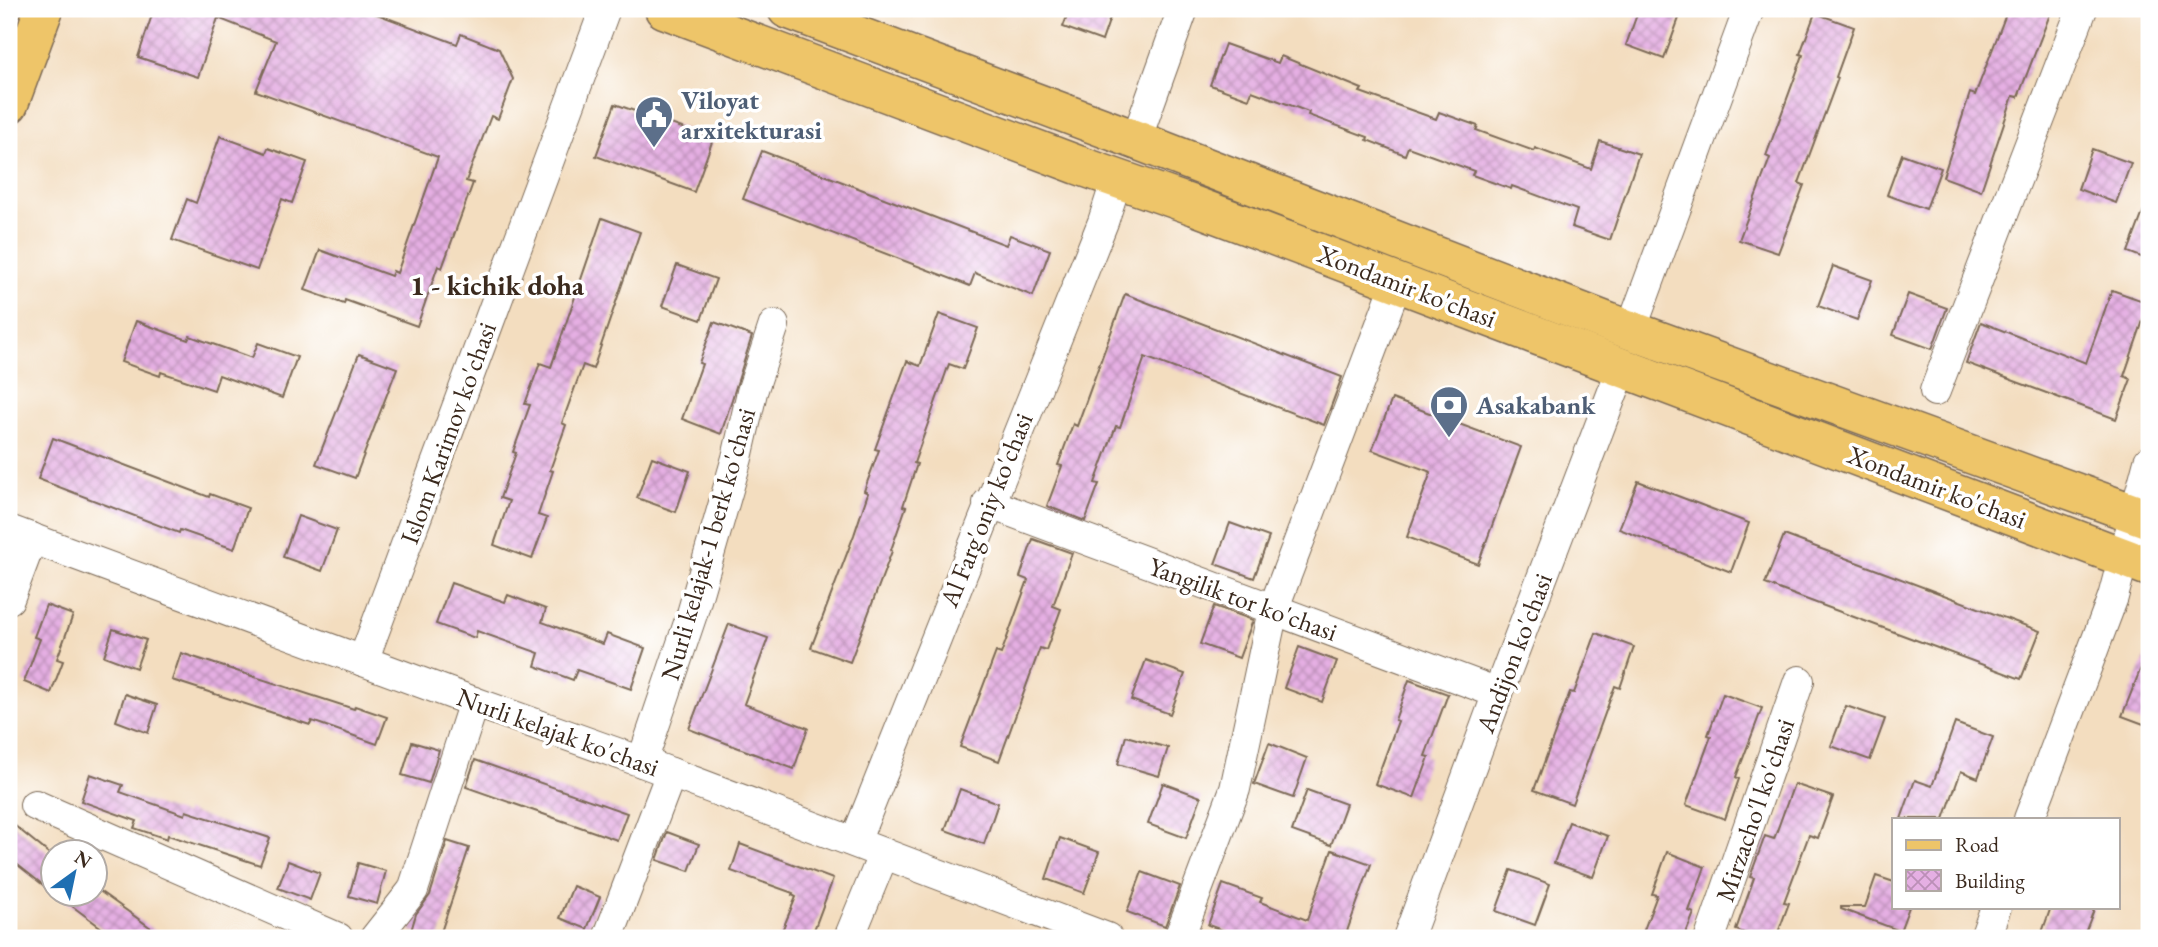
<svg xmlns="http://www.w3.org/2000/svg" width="2158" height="947" font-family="'EB Garamond',serif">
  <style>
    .building { fill: url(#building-cross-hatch) }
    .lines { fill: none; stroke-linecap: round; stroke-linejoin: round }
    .minor-casing { stroke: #7b6956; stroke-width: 32 }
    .major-casing { stroke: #7b6956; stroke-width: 41 }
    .minor { stroke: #fff; stroke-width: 30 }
    .major { stroke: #eec569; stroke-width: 38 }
    .labels { text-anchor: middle; stroke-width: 7; stroke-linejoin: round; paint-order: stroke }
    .service-label { font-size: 26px; font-weight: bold; fill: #4e5e75; stroke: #fff; text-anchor: start }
    .street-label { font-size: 26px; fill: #3b2a1e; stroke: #fff }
    .neighbourhood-label { font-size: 28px; font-weight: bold; fill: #3b2a1e; stroke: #fff }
  </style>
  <defs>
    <pattern id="building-cross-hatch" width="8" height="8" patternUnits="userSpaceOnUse" patternTransform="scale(1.75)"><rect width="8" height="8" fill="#e5afe3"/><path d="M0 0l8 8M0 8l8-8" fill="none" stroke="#bb8fb7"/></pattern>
  </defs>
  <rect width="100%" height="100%" fill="#fff"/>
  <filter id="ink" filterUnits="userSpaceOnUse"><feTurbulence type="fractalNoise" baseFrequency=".0143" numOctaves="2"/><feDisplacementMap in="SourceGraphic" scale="14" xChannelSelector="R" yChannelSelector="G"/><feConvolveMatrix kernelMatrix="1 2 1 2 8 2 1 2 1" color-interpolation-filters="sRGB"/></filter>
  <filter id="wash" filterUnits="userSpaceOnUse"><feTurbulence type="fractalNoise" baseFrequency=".00686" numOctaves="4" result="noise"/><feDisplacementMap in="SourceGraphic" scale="28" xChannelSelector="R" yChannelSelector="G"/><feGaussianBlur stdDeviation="1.57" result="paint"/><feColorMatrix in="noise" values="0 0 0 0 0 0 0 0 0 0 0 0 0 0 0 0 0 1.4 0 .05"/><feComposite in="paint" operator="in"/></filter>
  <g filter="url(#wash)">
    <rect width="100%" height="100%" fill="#f3ddbf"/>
    <g id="blocks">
      <g class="building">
        <path d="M154 9H376L374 13 457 44 461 34 499 49 513 79 498 119 491 116 466 181 473 183 442 268 438 266 417 326 345 300 344 304 305 290 320 250 391 276 393 271 397 273 438 157 256 91 276 41 218 18 198 77 138 57Z"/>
        <path d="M1070 9H1113L1102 41 1063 27Z"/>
        <path d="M1639 9H1652L1679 18 1664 59 1626 45Z"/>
        <path d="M2008 9H2052L2018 97 2013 96 1981 191 1943 177 1970 93 1975 95Z"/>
        <path d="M1815 13 1854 27 1836 77 1838 78 1799 183 1804 185 1778 253 1739 240 1770 158 1766 156 1803 55 1800 54Z"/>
        <path d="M1225 44 1278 63 1281 56 1362 89 1360 92 1436 119 1439 112 1478 126 1476 130 1534 151 1535 148 1591 169 1600 141 1639 154 1610 240 1572 227 1577 210 1512 186 1511 189 1472 175 1474 171 1408 147 1405 155 1367 140 1368 137 1308 115 1309 112 1252 91 1249 99 1210 85Z"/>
        <path d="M615 104 713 139 694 192 596 156Z"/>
        <path d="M220 136 266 153 268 148 307 162 292 203 282 199 257 270 172 240 187 199 196 203Z"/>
        <path d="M2092 149 2131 163 2116 203 2078 189Z"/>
        <path d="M762 151 1006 245 1010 235 1050 250 1033 296 975 273 970 286 743 199Z"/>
        <path d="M1902 154 1941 168 1926 209 1887 195Z"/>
        <path d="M2147 202H2149V260L2128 252Z"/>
        <path d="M602 218 640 232 593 369 583 365 562 423 566 425 550 470 553 471 538 515 547 518 532 559 494 545 509 501 500 498 516 453 513 452 530 405 525 404 540 363 551 367Z"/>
        <path d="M677 265 716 279 701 320 662 306Z"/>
        <path d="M1833 266 1872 280 1857 320 1818 306Z"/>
        <path d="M2112 290 2149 303 2124 376 2131 379 2116 419 1966 363 1981 322 2086 363Z"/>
        <path d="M1125 294 1342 377 1324 425 1145 357 1120 427 1116 426 1095 483 1099 484 1085 521 1047 506 1062 466 1058 465 1073 424 1077 426Z"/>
        <path d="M1908 294 1947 308 1932 349 1893 335Z"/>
        <path d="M939 314 978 328 963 369 949 364 914 463 917 464 903 506 906 507 891 550 892 551 850 662 811 648 854 535 868 493 864 491 879 450 875 449 907 361 920 366Z"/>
        <path d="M136 321 188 340 190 336 252 358 258 343 297 357 282 398 219 375 214 390 161 372 160 376 121 362Z"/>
        <path d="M714 322 752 336 721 434 682 419 702 364 699 363Z"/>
        <path d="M359 354 397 368 355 478 316 464Z"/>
        <path d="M1392 399 1521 447 1478 564 1407 537 1431 472 1372 450Z"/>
        <path d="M53 438 209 497 210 494 248 508 234 549 180 530 179 533 38 479Z"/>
        <path d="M652 457 690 471 676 512 637 498Z"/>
        <path d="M1638 481 1749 523 1731 572 1619 529Z"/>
        <path d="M298 516 337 530 322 571 283 557Z"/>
        <path d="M1230 523 1269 537 1254 578 1215 564Z"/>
        <path d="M1784 535 2040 631 2021 679 1765 584Z"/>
        <path d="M1033 539 1072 553 1053 606 1061 609 1046 650 1040 648 999 761 960 747 996 652 1001 654 1028 580 1020 577Z"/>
        <path d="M451 583 505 602 508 595 546 609 542 622 603 644 607 634 645 648 631 689 577 670 573 680 535 666 539 653 477 631 475 638 436 624Z"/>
        <path d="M46 605 73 615 57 659 63 661 51 693 24 682 40 639 34 637Z"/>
        <path d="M1214 606 1253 620 1239 658 1200 644Z"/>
        <path d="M729 624 768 638 744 704 808 728 794 769 689 729Z"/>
        <path d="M113 629 146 640 136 668 104 656Z"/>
        <path d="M1596 633 1634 647 1620 688 1615 686 1572 804 1534 790 1570 692 1574 693Z"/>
        <path d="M1299 647 1337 661 1322 702 1284 688Z"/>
        <path d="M2148 650H2149V726L2122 716Z"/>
        <path d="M181 653 354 709 355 706 387 717 377 744 312 721 310 725 172 680Z"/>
        <path d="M1146 660 1185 674 1170 714 1131 700Z"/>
        <path d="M1409 680 1448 694 1425 756 1429 757 1414 798 1375 784 1398 721 1395 720Z"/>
        <path d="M125 694 157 705 148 733 116 721Z"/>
        <path d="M1723 694 1762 708 1736 777 1739 779 1725 819 1686 805 1711 736 1708 735Z"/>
        <path d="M1846 706 1885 719 1870 760 1831 746Z"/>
        <path d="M1955 723 1993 737 1978 778 1961 771 1944 819H1901L1915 780 1932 786Z"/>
        <path d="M1126 736 1168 748 1159 776 1118 764Z"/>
        <path d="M412 742 439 750 429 783 402 775Z"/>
        <path d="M1269 743 1307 758 1293 798 1254 784Z"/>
        <path d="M475 760 627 813 617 840 466 787Z"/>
        <path d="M90 774 123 785 120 792 185 815 186 811 270 838 260 865 168 835 167 839 134 828 137 821 81 801Z"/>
        <path d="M1163 783 1201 797 1186 838 1148 824Z"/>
        <path d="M1794 784 1833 797 1818 838 1809 835 1784 902 1789 903 1776 938H1758L1736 930 1754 878 1750 877 1765 836 1774 839Z"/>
        <path d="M960 789 998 803 984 844 945 830Z"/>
        <path d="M1307 790 1346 804 1331 845 1292 831Z"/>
        <path d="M9 821 52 856V892L9 858Z"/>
        <path d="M1569 822 1608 836 1593 877 1554 863Z"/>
        <path d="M667 832 699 844 689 871 657 860Z"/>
        <path d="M1060 838 1099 852 1084 893 1046 879Z"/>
        <path d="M447 841 469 848 439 938H434L411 931 416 914 430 895Z"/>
        <path d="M740 844 833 879 811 938H779L796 897 792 895 793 893 731 871Z"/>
        <path d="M1332 850 1371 864 1346 934 1352 936V938H1245L1208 925 1223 884 1262 898 1260 902 1307 920Z"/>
        <path d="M1667 852 1705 867 1689 911 1694 913 1684 938H1641L1657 895 1652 894Z"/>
        <path d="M288 861 320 873 310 900 278 888Z"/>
        <path d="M358 863 386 871 377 904 349 896Z"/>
        <path d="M1511 870 1550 884 1535 925 1496 911Z"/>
        <path d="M1142 872 1180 886 1165 926 1127 912Z"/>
        <path d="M1876 876 1894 882V907H1909L1900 931 1841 909V907H1865Z"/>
        <path d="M573 886 600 897 587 929 560 918Z"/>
        <path d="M98 890 165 938H115L56 894H95Z"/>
        <path d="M2051 907H2095L2083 938H2040Z"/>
      </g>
    </g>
  </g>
  <g filter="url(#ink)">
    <use href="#blocks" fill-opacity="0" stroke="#7b6956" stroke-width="2"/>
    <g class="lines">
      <defs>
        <g id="minor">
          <path d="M1136 140 1183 9"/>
          <path d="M1631 330 1749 9"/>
          <path d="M1935 391 2082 9"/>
          <path d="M988 503 1498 693"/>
          <path d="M9 530 474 702 642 762 1107 938"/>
          <path d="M9 599 32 538"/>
          <path d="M363 661 605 9"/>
          <path d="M642 762 692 614 737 458 752 392 774 325"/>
          <path d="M35 805 338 938"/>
          <path d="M2029 819 2113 597 2149 461"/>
          <path d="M855 842 1103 222 1117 179"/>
          <path d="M375 938 413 890 474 702"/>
          <path d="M608 938 671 773"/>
          <path d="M849 938 884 853"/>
          <path d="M1179 938 1235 789 1273 610 1397 282"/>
          <path d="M1408 938 1498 693 1622 368"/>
          <path d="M1710 938 1799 681"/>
          <path d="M1985 938 1996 907"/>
        </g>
        <g id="major">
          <path d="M664 9 1078 165 1195 206 2149 567"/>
          <path d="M787 9 1136 140 1608 322 2149 519"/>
          <path d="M9 104 44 9"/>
        </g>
      </defs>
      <use href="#minor" class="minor-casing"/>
      <use href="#major" class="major-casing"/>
      <use href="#minor" class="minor"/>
      <use href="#major" class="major"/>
    </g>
  </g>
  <defs>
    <symbol id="civic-pin" viewBox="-11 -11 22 30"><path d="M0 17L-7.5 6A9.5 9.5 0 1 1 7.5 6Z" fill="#5c6f8a" stroke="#fff"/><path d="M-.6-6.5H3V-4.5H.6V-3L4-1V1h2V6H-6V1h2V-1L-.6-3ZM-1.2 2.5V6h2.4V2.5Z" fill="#fff"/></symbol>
    <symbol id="bank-pin" viewBox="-11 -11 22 30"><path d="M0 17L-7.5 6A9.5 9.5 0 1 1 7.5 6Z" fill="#5c6f8a" stroke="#fff"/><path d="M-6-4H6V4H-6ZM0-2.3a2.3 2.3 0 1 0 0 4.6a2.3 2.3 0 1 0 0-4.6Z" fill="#fff"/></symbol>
  </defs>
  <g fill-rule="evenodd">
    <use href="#civic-pin" x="632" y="93" width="44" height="60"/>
    <use href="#bank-pin" x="1427" y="383" width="44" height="60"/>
  </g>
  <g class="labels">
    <g class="service-label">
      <text x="681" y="109">Viloyat<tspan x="681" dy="30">arxitekturasi</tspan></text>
      <text x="1476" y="414">Asakabank</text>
    </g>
    <g class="street-label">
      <text transform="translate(1407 286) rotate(21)" y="9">Xondamir ko'chasi</text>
      <text transform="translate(448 433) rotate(-70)" y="9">Islom Karimov ko'chasi</text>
      <text transform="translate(1937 487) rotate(21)" y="9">Xondamir ko'chasi</text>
      <text transform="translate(986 510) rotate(-68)" y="9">Al Farg'oniy ko'chasi</text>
      <text transform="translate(708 544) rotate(-74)" y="9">Nurli kelajak-1 berk ko'chasi</text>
      <text transform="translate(1243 599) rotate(20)" y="9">Yangilik tor ko'chasi</text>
      <text transform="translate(1514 653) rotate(-69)" y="9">Andijon ko'chasi</text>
      <text transform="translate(558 732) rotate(20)" y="9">Nurli kelajak ko'chasi</text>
      <text transform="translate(1755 810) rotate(-71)" y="9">Mirzacho'l ko'chasi</text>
    </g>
    <g class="neighbourhood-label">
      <text x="497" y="295">1 - kichik doha</text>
    </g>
  </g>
  <rect width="2158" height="947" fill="none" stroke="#fff" stroke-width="35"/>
  <rect x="1892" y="818" width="228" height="91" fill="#ffffff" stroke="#b1aaa5" stroke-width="2"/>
  <rect x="1906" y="840" width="35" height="10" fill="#eec569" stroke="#b1aaa5" stroke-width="2"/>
  <text x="1955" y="852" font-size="21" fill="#3b2a1e">Road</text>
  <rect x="1906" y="870" width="35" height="21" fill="url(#building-cross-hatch)" stroke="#b1aaa5" stroke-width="2"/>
  <text x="1955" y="888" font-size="21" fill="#3b2a1e">Building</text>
  <g transform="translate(74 873) rotate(33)"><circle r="33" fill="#ffffff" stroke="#b1aaa5" stroke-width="2"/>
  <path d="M0-5L12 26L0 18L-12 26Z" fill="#1f6fb2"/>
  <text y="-10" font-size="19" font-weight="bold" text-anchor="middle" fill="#3b2a1e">N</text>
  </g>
</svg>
